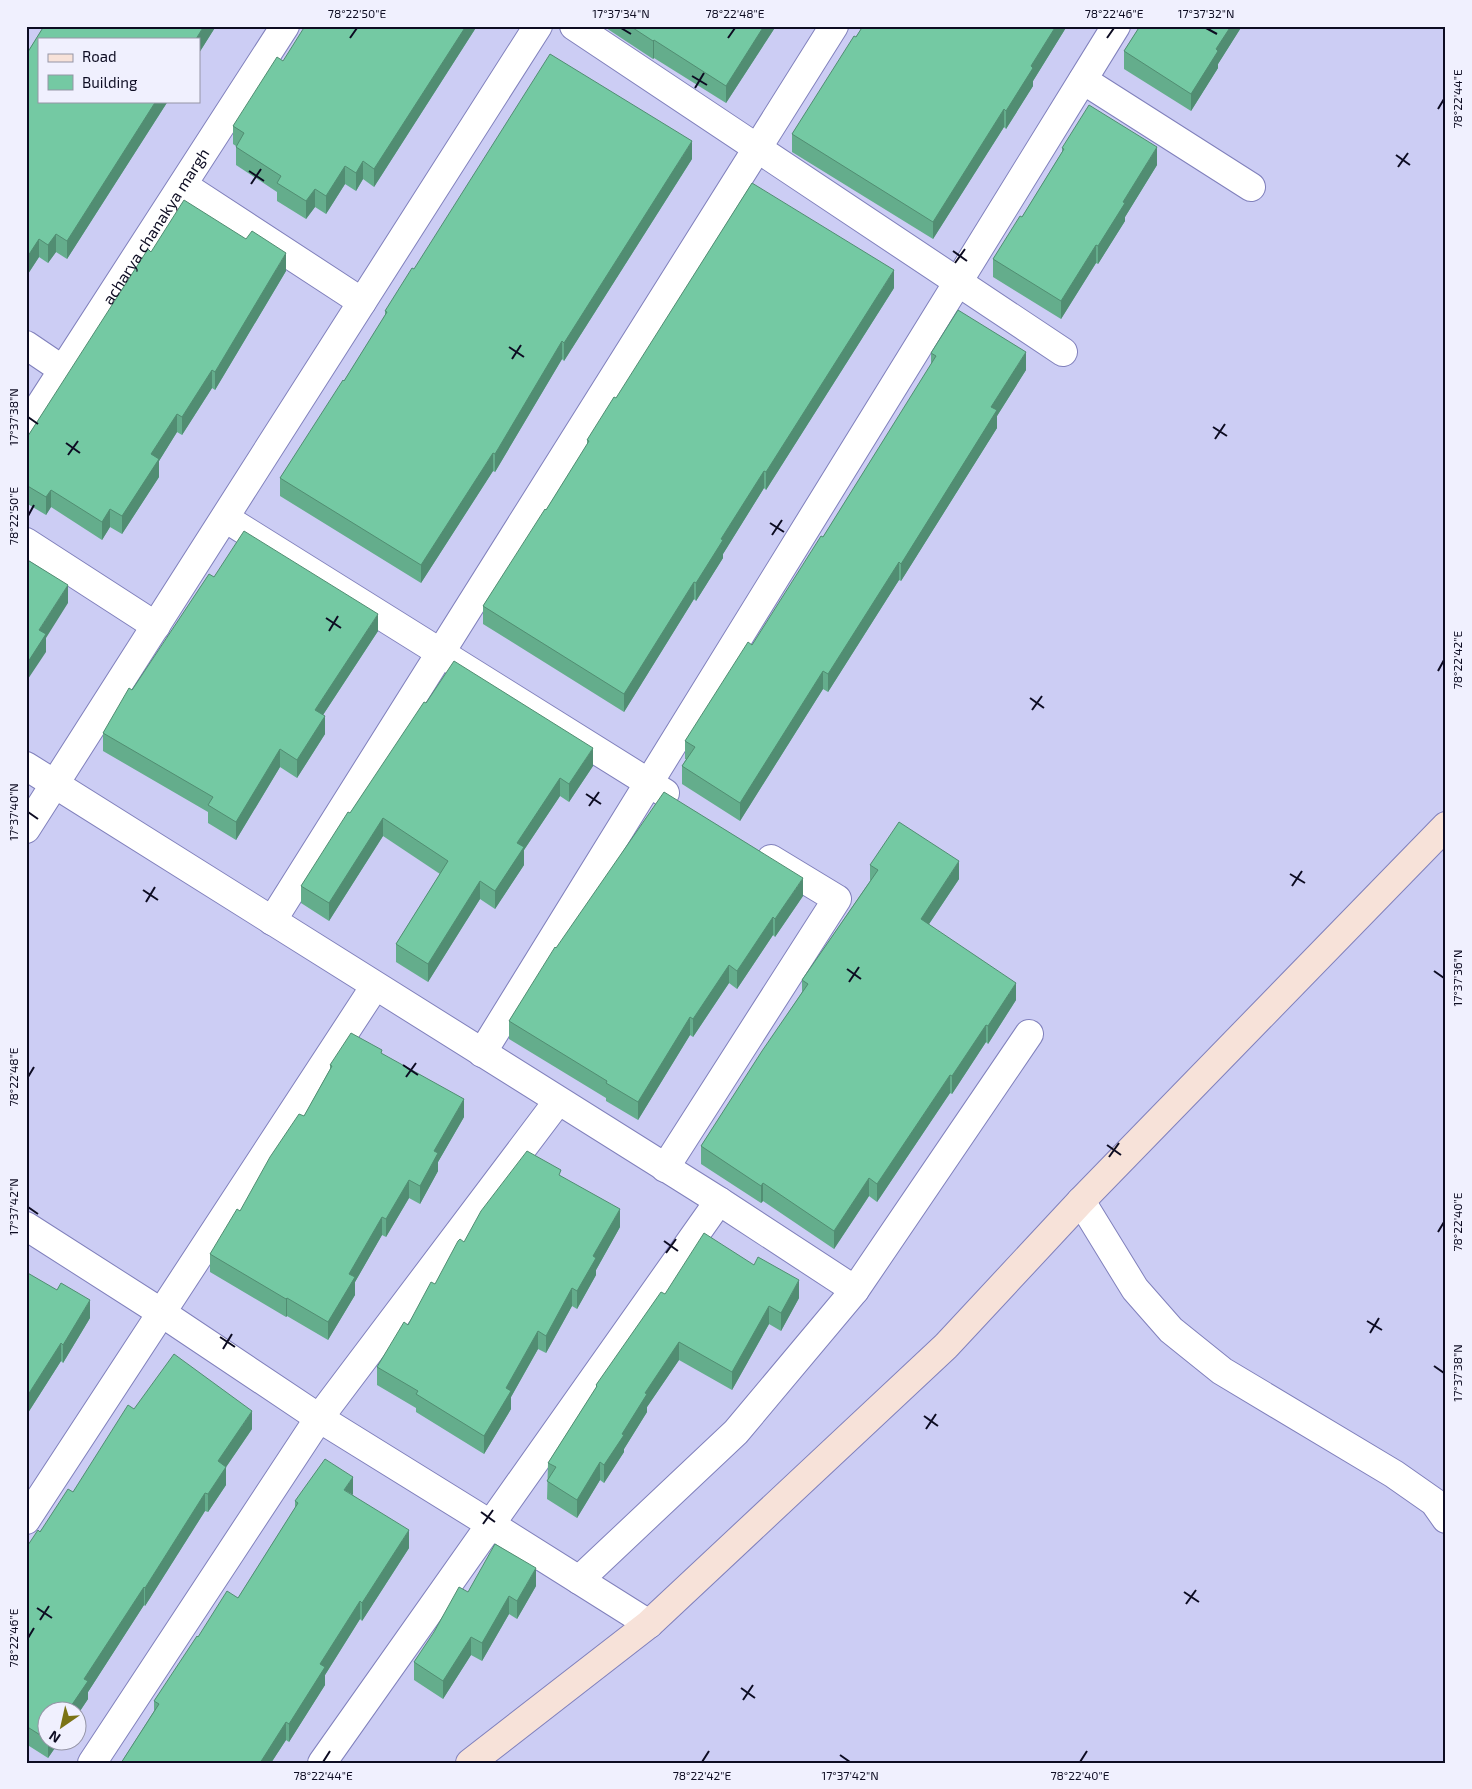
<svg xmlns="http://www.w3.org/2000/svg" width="1472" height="1789" font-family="'Exo 2',sans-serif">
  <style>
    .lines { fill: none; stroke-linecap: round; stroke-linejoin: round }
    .minor-casing { stroke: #8080bc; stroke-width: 30 }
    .secondary-casing { stroke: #8080bc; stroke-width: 30 }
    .minor { stroke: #fff; stroke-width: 28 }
    .secondary { stroke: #f7e2d9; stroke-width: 28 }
    .wall { fill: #64ad8c }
    .shaded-wall { fill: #518d72 }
    .building { fill: #74c9a3; stroke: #518d72 }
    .ticks { fill: none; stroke: #0d0c22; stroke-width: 2 }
    .labels { text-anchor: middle; stroke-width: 5; stroke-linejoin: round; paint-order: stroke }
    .street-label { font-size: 16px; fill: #0d0c22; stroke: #f0f0fe }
    .neatline { fill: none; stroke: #0d0c22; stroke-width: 2 }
    .ticks-label { font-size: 12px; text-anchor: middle; fill: #0d0c22 }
  </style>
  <rect width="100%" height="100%" fill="#cccdf4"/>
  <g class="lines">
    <defs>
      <g id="minor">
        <path d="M574 26 1063 352"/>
        <path d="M1083 80 1251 187"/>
        <path d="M183 185 362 302"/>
        <path d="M26 345 63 370"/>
        <path id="s1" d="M26 427 285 26"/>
        <path d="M225 518 665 793"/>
        <path d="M26 542 156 626"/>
        <path d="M26 766 719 1201 855 1290"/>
        <path d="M26 829 538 26"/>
        <path d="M272 921 834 26"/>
        <path d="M482 1053 1116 26"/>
        <path d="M665 1168 837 899 771 859"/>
        <path d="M1081 1201 1135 1289 1171 1330 1222 1371 1394 1474 1434 1502 1446 1519"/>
        <path d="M26 1226 162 1313 319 1418 490 1524 649 1624"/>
        <path d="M26 1520 375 986"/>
        <path d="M579 1580 736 1432 855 1290 1029 1034"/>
        <path d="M92 1763 319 1418 558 1101"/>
        <path d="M322 1763 719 1201"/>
      </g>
      <path id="secondary" d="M470 1763 649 1624 946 1346 1081 1201 1446 826"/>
    </defs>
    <use href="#minor" class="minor-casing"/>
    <use href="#secondary" class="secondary-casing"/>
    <use href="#minor" class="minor"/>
    <use href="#secondary" class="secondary"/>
  </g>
  <g class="wall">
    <path d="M44 26H216L199 53V39L39 101H168L67 259 56 252 48 263 39 257 26 277V55Z"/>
    <path d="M477 26 374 187 363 179 356 191 345 184 326 214 315 207 306 219 277 201V192L236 165V146L233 144V126L283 61Z"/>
    <path d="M603 26H776L726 103 654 58 653 59Z"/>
    <path d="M863 26H1067L1033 81V86L1006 129 1004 127 933 239 792 152V134Z"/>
    <path d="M1140 26H1242L1218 64V68L1191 111 1124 69V51Z"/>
    <path d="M1062 148 1157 165 1125 217V221L1098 264 1096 263 1061 319 993 277V259L1022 217 1062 152Z"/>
    <path d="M692 159 564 361 562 359 495 472 493 471 421 583 280 496V478L344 381 385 316V311L414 269Z"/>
    <path d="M151 252 286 271 215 390 212 388 182 435 177 432 159 461V477L122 534 110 527 102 540 51 507 46 515 26 503V439Z"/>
    <path d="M894 288 766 490 764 488 723 554V558L696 601 694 599 624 712 483 624V606L546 510 587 445V440L616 398Z"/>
    <path d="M931 353 1026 370 997 416V428L901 581 899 580 828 692 823 689 740 821 682 784V766L686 759H685V741L752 645 823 537 931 365Z"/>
    <path d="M214 577 378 631 323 715 325 734 297 778 280 767 236 840 208 823V812L103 751V733L132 690Z"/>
    <path d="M426 703 593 766 569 802 560 796 524 850V865L495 909 480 899 428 982 396 962V944L440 874 383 836 329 921 301 903V886L350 813Z"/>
    <path d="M870 865 959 879 929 924 1016 1000 988 1044 986 1042 952 1094 950 1093 877 1202 869 1196 834 1249 763 1201 761 1203 701 1164V1146L802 992V980L870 881Z"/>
    <path d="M803 896 775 937 773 935 737 989 729 983 693 1037 690 1035 638 1120 606 1101V1098L509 1039V1021L556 948Z"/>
    <path d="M382 1054 464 1117 438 1162V1171L420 1204 409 1198 386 1237 382 1235 355 1282V1295L328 1340 287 1316 286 1317 210 1272V1254L240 1211 304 1116 330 1069V1065Z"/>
    <path d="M561 1176 620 1227 596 1270V1275L577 1309 572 1306 546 1353 538 1349 511 1397V1409L484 1454 416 1412V1408L377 1385V1367L408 1325 464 1242Z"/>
    <path d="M26 1272 90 1318 63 1363 61 1361 26 1416Z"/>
    <path d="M665 1294 799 1298 781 1331 769 1324 732 1390 679 1360 647 1407V1412L624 1449V1452L604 1483 600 1480 577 1518 547 1499 548 1463 596 1388V1385Z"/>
    <path d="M134 1409 252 1429 226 1467V1485L208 1512 205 1511 145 1606 144 1605 88 1692V1699L78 1714V1712H48V1742H59L48 1758 26 1744V1548L73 1492Z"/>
    <path d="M353 1495 409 1548 362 1621 360 1619 325 1675V1685L289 1742 286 1740 271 1763H121L154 1711V1701L198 1637 238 1598 295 1508V1501Z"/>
    <path d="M536 1586 517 1619 509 1614 482 1661 471 1655 443 1699 414 1680V1662L468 1592Z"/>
  </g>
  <g class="shaded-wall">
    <path d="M204 26H216L199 53V39H196Z"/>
    <path d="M466 26H477L374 187V169Z"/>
    <path d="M764 26H776L726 103V86Z"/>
    <path d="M1056 26H1067L1033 81V86L1006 129V111L1031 66Z"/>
    <path d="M1231 26H1242L1218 64V68L1191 111V94L1216 49Z"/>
    <path d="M654 40V58L653 59V41Z"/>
    <path d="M156 101H168L67 259V241Z"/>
    <path d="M1004 109V127L933 239V222Z"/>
    <path d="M692 141V159L564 361V343Z"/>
    <path d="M1157 147V165L1125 217V221L1098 264V246L1123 202Z"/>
    <path d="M363 161V179L356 191V173Z"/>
    <path d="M345 166V184L326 214V196Z"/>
    <path d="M315 189V207L306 219V201Z"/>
    <path d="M56 234V252L48 263V245Z"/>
    <path d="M39 239V257L26 277V259Z"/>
    <path d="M1096 245V263L1061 319V301Z"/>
    <path d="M286 253V271L215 390V372Z"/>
    <path d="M894 270V288L766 490V472Z"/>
    <path d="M562 341V359L495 472V454Z"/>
    <path d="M1026 352V370L997 416V428L901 581V564L991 407Z"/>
    <path d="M212 370V388L182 435V417Z"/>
    <path d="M177 414V432L159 461V477L122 534V516L151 454Z"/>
    <path d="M493 453V471L421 583V565Z"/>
    <path d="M764 471V488L723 554V558L696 601V583L721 539Z"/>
    <path d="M51 490V507L46 515V497Z"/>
    <path d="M110 509V527L102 540V522Z"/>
    <path d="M899 562V580L828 692V674Z"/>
    <path d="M694 582V599L624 712V694Z"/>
    <path d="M68 585V603L46 638V652L26 682V665L39 630Z"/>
    <path d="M378 614V631L315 727V710Z"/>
    <path d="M823 671V689L740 821V803Z"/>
    <path d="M325 716V734L297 778V760Z"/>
    <path d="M593 748V766L569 802V784Z"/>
    <path d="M280 749V767L236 840V822Z"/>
    <path d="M560 778V796L524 850V865L495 909V891L517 843Z"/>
    <path d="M383 818V836L329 921V903Z"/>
    <path d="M959 861V879L921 936V919Z"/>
    <path d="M803 878V896L775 937V919Z"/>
    <path d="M480 881V899L428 982V964Z"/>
    <path d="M773 917V935L737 989V971Z"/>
    <path d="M729 965V983L693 1037V1019Z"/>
    <path d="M1016 983V1000L988 1044V1026Z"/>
    <path d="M690 1017V1035L638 1120V1102Z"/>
    <path d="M986 1025V1042L952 1094V1076Z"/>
    <path d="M950 1075V1093L877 1202V1184Z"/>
    <path d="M464 1099V1117L438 1162V1171L420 1204V1186L434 1151Z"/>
    <path d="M869 1178V1196L834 1249V1231Z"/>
    <path d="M409 1180V1198L386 1237V1219Z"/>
    <path d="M763 1183V1201L761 1203V1186Z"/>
    <path d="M620 1209V1227L596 1270V1275L577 1309V1291L593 1256Z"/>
    <path d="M382 1217V1235L355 1282V1295L328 1340V1322L349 1274Z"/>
    <path d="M799 1280V1298L781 1331V1313Z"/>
    <path d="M572 1288V1306L546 1353V1336Z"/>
    <path d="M287 1298V1316L286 1317V1299Z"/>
    <path d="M90 1300V1318L63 1363V1345Z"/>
    <path d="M769 1306V1324L732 1390V1372Z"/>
    <path d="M538 1331V1349L511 1397V1409L484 1454V1436L506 1388Z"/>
    <path d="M679 1342V1360L647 1407V1412L624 1449V1452L604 1483V1465L645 1393Z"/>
    <path d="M61 1343V1361L26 1416V1398Z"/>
    <path d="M252 1411V1429L218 1479V1461Z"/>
    <path d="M600 1462V1480L577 1518V1500Z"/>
    <path d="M226 1467V1485L208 1512V1494Z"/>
    <path d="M353 1477V1495L344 1490Z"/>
    <path d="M205 1493V1511L145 1606V1588Z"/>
    <path d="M409 1530V1548L362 1621V1603Z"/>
    <path d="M536 1568V1586L517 1619V1601Z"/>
    <path d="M144 1587V1605L88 1692V1699L78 1714V1712H67L84 1679Z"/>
    <path d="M509 1596V1614L482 1661V1643Z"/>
    <path d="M360 1601V1619L325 1675V1685L289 1742V1724L320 1664Z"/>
    <path d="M471 1637V1655L443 1699V1681Z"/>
    <path d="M286 1722V1740L271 1763H260Z"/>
    <path d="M48 1742H59L48 1758Z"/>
  </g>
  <g class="building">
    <path d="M44 26H204L196 39H39V101H156L67 241 56 234 48 245 39 239 26 259V55Z"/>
    <path d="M305 26H466L374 169 363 161 356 173 345 166 326 196 315 189 306 201 277 183 281 176 236 147 244 133 233 126 277 57 283 61Z"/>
    <path d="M630 26H764L726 86 654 40 653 41Z"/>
    <path d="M863 26H1056L1031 66 1033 68 1006 111 1004 109 933 222 792 134 854 36 856 37Z"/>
    <path d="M1140 26H1231L1216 49 1218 51 1191 94 1124 51Z"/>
    <path d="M550 54 692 141 564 343 562 341 495 454 493 453 421 565 280 478 343 380 344 381 387 312 385 311 412 268 414 269Z"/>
    <path d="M1089 105 1157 147 1123 202 1125 203 1098 246 1096 245 1061 301 993 259 1020 216 1022 217 1064 149 1062 148Z"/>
    <path d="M752 183 894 270 766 472 764 471 721 539 723 540 696 583 694 582 624 694 483 606 545 509 546 510 589 441 587 440 614 397 616 398Z"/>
    <path d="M184 200 246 239 252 231 286 253 215 372 212 370 182 417 177 414 151 454 159 459 122 516 110 509 102 522 51 490 46 497 26 485V439L148 249 151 252Z"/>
    <path d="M958 310 1026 352 991 407 997 410 901 564 899 562 828 674 823 671 740 803 682 766 695 747 685 741 748 642 752 645 821 536 823 537 936 356 931 353Z"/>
    <path d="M244 531 378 614 315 710 325 716 297 760 280 749 236 822 208 805 213 797 103 733 129 688 132 690 209 574 214 577Z"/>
    <path d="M26 559 68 585 39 630 46 634 26 665Z"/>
    <path d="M454 661 593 748 569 784 560 778 517 843 524 847 495 891 480 881 428 964 396 944 448 861 383 818 329 903 301 886 348 812 350 813 424 702 426 703Z"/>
    <path d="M664 792 803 878 775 919 773 917 737 971 729 965 693 1019 690 1017 638 1102 606 1083 607 1081 509 1021 555 947 556 948Z"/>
    <path d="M899 822 959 861 921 919 1016 983 988 1026 986 1025 952 1076 950 1075 877 1184 869 1178 834 1231 763 1183 761 1186 701 1146 762 1051 808 984 802 980 878 870 870 865Z"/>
    <path d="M351 1033 382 1050 381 1053 464 1099 434 1151 438 1153 420 1186 409 1180 386 1219 382 1217 349 1274 355 1277 328 1322 287 1298 286 1299 210 1254 237 1209 240 1211 270 1157 299 1114 304 1116 332 1066 330 1065Z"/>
    <path d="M527 1151 561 1170 559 1175 620 1209 593 1256 596 1258 577 1291 572 1288 546 1336 538 1331 506 1388 511 1391 484 1436 416 1394 418 1391 377 1367 404 1322 408 1325 431 1282 435 1284 458 1241 460 1239 464 1242 481 1211Z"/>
    <path d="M704 1233 754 1265 758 1257 799 1280 781 1313 769 1306 732 1372 679 1342 645 1393 647 1394 622 1434 624 1435 604 1465 600 1462 577 1500 547 1481 556 1467 548 1463 597 1386 596 1385 661 1292 665 1294Z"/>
    <path d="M26 1272 57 1290 61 1283 90 1300 63 1345 61 1343 26 1398Z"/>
    <path d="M174 1354 252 1411 218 1461 226 1467 208 1494 205 1493 145 1588 144 1587 84 1679 88 1681 67 1712H48V1740L26 1726V1548L38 1530 40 1532 68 1489 73 1492 128 1405 134 1409Z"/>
    <path d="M325 1459 353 1477 344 1490 409 1530 362 1603 360 1601 320 1664 325 1667 289 1724 286 1722 260 1763H121L159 1704 154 1701 197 1636 198 1637 227 1591 238 1598 298 1503 295 1501Z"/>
    <path d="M495 1544 536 1568 517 1601 509 1596 482 1643 471 1637 443 1681 414 1662 434 1632 459 1587 468 1592Z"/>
  </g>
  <path class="ticks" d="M621 28 631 34M1206 28 1217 34M350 38 357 28M728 38 735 28M1107 38 1114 28M692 76 707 85M695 88 704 73M1438 109 1444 99M1396 155 1410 165M1398 167 1408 153M249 171 264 181M251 184 261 169M953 251 967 261M955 263 965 249M509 347 524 357M512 359 521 345M28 417 38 424M1213 427 1227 436M1215 439 1225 424M66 443 80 453M68 455 78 441M28 516 34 505M770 523 784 532M772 535 782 520M326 618 341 628M329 631 338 616M1438 671 1444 660M1030 698 1044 708M1032 710 1042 696M586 794 601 804M589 806 599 792M28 812 38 819M1290 874 1305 883M1292 886 1302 871M143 890 158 900M146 902 155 887M847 969 861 979M1434 971 1444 978M849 982 859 967M403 1065 418 1075M28 1077 34 1067M406 1077 416 1063M1107 1145 1121 1155M1109 1157 1119 1143M28 1207 38 1214M1438 1232 1444 1222M664 1241 678 1251M666 1253 676 1239M1367 1321 1382 1330M1370 1333 1379 1318M220 1337 235 1347M223 1349 232 1334M1434 1366 1444 1373M924 1416 938 1426M926 1429 936 1414M481 1512 495 1522M483 1524 493 1510M1184 1592 1199 1602M1186 1604 1196 1590M37 1608 52 1618M40 1620 49 1606M28 1638 34 1628M741 1688 755 1698M743 1700 753 1685M840 1755 850 1762M323 1762 330 1751M702 1762 709 1751M1080 1762 1087 1751"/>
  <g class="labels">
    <g class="street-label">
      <text dy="6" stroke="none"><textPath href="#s1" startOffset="239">acharya chanakya margh</textPath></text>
    </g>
  </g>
  <rect width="1472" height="1789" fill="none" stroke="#f0f0fe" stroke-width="55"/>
  <rect x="38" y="38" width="162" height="65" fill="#f0f0fe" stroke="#9595a6"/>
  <rect x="48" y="54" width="25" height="8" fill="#f7e2d9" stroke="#9595a6"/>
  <text x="82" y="62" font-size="15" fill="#0d0c22">Road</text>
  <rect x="48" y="75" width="25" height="15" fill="#74c9a3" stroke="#9595a6"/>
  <text x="82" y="88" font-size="15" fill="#0d0c22">Building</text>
  <g transform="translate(62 1726) rotate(214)"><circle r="24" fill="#f0f0fe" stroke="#9595a6"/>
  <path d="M0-4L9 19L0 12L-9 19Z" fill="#7b7315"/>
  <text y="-8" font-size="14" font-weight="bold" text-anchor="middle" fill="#0d0c22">N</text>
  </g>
  <rect x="28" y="28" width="1416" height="1734" class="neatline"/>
  <g class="ticks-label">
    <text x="357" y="18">78°22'50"E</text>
    <text x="621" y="18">17°37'34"N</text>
    <text x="735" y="18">78°22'48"E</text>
    <text x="1114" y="18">78°22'46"E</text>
    <text x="1206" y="18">17°37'32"N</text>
    <text transform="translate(1458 99) rotate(-90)" y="4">78°22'44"E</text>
    <text transform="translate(14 417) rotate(-90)" y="4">17°37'38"N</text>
    <text transform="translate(14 516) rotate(-90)" y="4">78°22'50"E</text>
    <text transform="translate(1458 660) rotate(-90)" y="4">78°22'42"E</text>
    <text transform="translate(14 812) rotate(-90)" y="4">17°37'40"N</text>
    <text transform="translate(1458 978) rotate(-90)" y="4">17°37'36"N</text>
    <text transform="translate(14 1077) rotate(-90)" y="4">78°22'48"E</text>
    <text transform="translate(14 1207) rotate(-90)" y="4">17°37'42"N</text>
    <text transform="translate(1458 1222) rotate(-90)" y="4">78°22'40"E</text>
    <text transform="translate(1458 1373) rotate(-90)" y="4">17°37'38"N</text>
    <text transform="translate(14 1638) rotate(-90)" y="4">78°22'46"E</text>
    <text x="323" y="1780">78°22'44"E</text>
    <text x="702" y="1780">78°22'42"E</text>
    <text x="850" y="1780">17°37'42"N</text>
    <text x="1080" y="1780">78°22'40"E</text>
  </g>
</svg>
